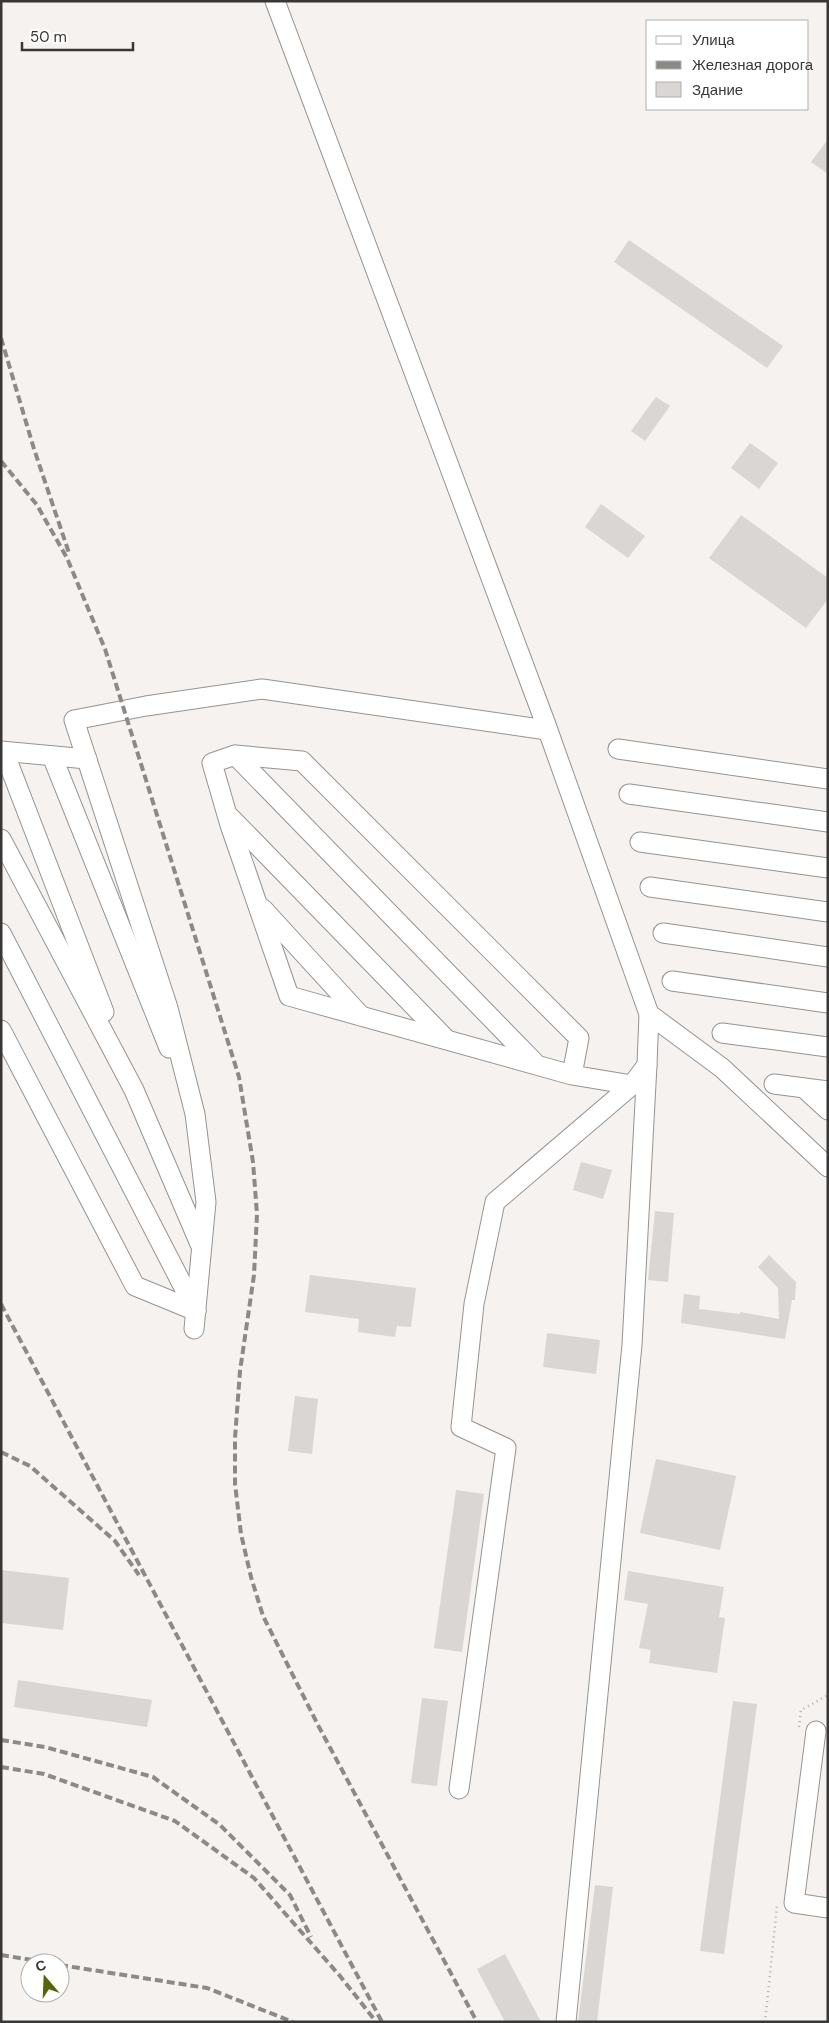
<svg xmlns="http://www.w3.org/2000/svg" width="829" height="2023" font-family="'DM Sans',sans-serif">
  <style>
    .building { fill: #d9d6d3 }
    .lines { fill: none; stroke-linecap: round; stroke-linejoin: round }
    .minor-casing { stroke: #969390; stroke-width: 21 }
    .path { stroke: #b0adab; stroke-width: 2.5; stroke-dasharray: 1 4; stroke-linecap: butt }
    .minor { stroke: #fff; stroke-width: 19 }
    .rail { stroke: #8b8a87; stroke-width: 4; stroke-dasharray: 8 4; stroke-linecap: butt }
  </style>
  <rect width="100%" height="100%" fill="#f5f2ef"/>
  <g class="building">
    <path d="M828 139V174L811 162Z"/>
    <path d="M629 240 783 346 767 368 614 262Z"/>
    <path d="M656 397 670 406 645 441 631 431Z"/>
    <path d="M750 443 778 463 759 489 731 468Z"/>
    <path d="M601 504 645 536 628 558 585 527Z"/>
    <path d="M741 515 828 578V599L806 628 709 558Z"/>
    <path d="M581 1162 612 1170 603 1199 573 1190Z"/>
    <path d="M655 1211 674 1213 668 1282 648 1280Z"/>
    <path d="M769 1255 796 1282 795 1300H792L785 1339 681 1323 684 1294 700 1296 699 1309 740 1314V1312L779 1319 778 1288 758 1267Z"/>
    <path d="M310 1275 416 1288 411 1327 397 1326 395 1337 358 1332 359 1319 305 1312Z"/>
    <path d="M547 1333 600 1340 596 1374 543 1367Z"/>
    <path d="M295 1396 318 1399 312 1454 288 1451Z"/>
    <path d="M656 1459 736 1476 720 1550 640 1533Z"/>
    <path d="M456 1490 484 1494 462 1652 434 1648Z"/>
    <path d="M1 1570 69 1578 63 1630 1 1623Z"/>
    <path d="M628 1571 724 1587 719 1617 725 1618 717 1673 649 1663 651 1650 639 1648 648 1604 624 1600Z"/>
    <path d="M18 1680 152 1700 147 1727 14 1707Z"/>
    <path d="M422 1698 448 1701 437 1786 411 1783Z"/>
    <path d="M733 1701 757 1704 724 1954 700 1951Z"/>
    <path d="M595 1885 613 1887 597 2022H578Z"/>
    <path d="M505 1954 541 2022H505L477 1969Z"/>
  </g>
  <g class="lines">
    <defs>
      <g id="minor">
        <path d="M275 1 545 722 649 1014 647 1065 632 1085 572 1075 289 996 230 825 212 763 235 755 302 761 579 1038 572 1075"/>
        <path d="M618 749 828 779"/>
        <path d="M1 751 87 759"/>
        <path d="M4 752 104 1012"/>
        <path d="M235 755 534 1062"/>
        <path d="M52 756 169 1048"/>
        <path d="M629 794 828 822"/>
        <path d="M230 817 446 1039"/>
        <path d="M1 839 134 1090 200 1244"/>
        <path d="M640 842 828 868"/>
        <path d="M650 887 828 912"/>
        <path d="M263 909 361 1016"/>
        <path d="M1 933 196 1311"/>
        <path d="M663 933 828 957"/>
        <path d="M672 981 828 1003"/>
        <path d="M649 1014 722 1068 828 1167"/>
        <path d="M1 1030 135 1286 196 1311"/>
        <path d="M722 1033 828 1047"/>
        <path d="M774 1084 828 1091"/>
        <path d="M804 1088 828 1110"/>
        <path d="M194 1329 206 1202 195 1114 168 1008 74 720 146 706 262 689 547 730"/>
        <path d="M816 1731 794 1903 828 1908"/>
        <path d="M459 1789 506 1448 461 1427 474 1304 495 1202 632 1085"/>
        <path d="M566 2022 632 1345 647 1065"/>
      </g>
    </defs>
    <use href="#minor" class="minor-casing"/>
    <g class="path">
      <path d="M799 1727 801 1710 828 1695"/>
      <path d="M765 2022 777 1906"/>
    </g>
    <use href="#minor" class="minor"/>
    <g class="rail">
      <path d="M1 338 34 449 69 553"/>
      <path d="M1 461 37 505 67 558 105 649 239 1077 253 1162 257 1214 254 1275 240 1371 235 1438V1484L241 1534 251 1577 263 1616 319 1727 477 2022"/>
      <path d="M1 1304 382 2022"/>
      <path d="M1 1452 30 1466 115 1541 139 1575"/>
      <path d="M1 1740 45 1747 153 1777 220 1825 290 1895 311 1937"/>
      <path d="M1 1767 44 1774 175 1821 254 1878 340 1976 374 2019"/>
      <path d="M1 1955 51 1963"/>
      <path d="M60 1965 207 1988 293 2022"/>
    </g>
  </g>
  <rect width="829" height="2023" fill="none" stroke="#383735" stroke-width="5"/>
  <rect x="646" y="20" width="162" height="90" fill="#ffffff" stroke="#afafae"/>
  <rect x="656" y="36" width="25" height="8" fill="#ffffff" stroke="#afafae"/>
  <text x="692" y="45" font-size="15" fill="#383735">Улица</text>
  <rect x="656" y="61" width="25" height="8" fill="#8b8a87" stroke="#afafae"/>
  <text x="692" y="70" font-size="15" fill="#383735">Железная дорога</text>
  <rect x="656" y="82" width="25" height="15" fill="#d9d6d3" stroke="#afafae"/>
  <text x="692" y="95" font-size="15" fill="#383735">Здание</text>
  <g transform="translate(45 1978) rotate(341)"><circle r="24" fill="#ffffff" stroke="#afafae"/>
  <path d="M0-4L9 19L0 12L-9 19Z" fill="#57660d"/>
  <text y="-8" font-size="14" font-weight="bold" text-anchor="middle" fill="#383735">С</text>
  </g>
  <path d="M22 42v8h111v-8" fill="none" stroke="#383735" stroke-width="2.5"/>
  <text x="30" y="42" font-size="15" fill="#383735" stroke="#ffffff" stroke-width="4" paint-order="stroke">50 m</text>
</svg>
